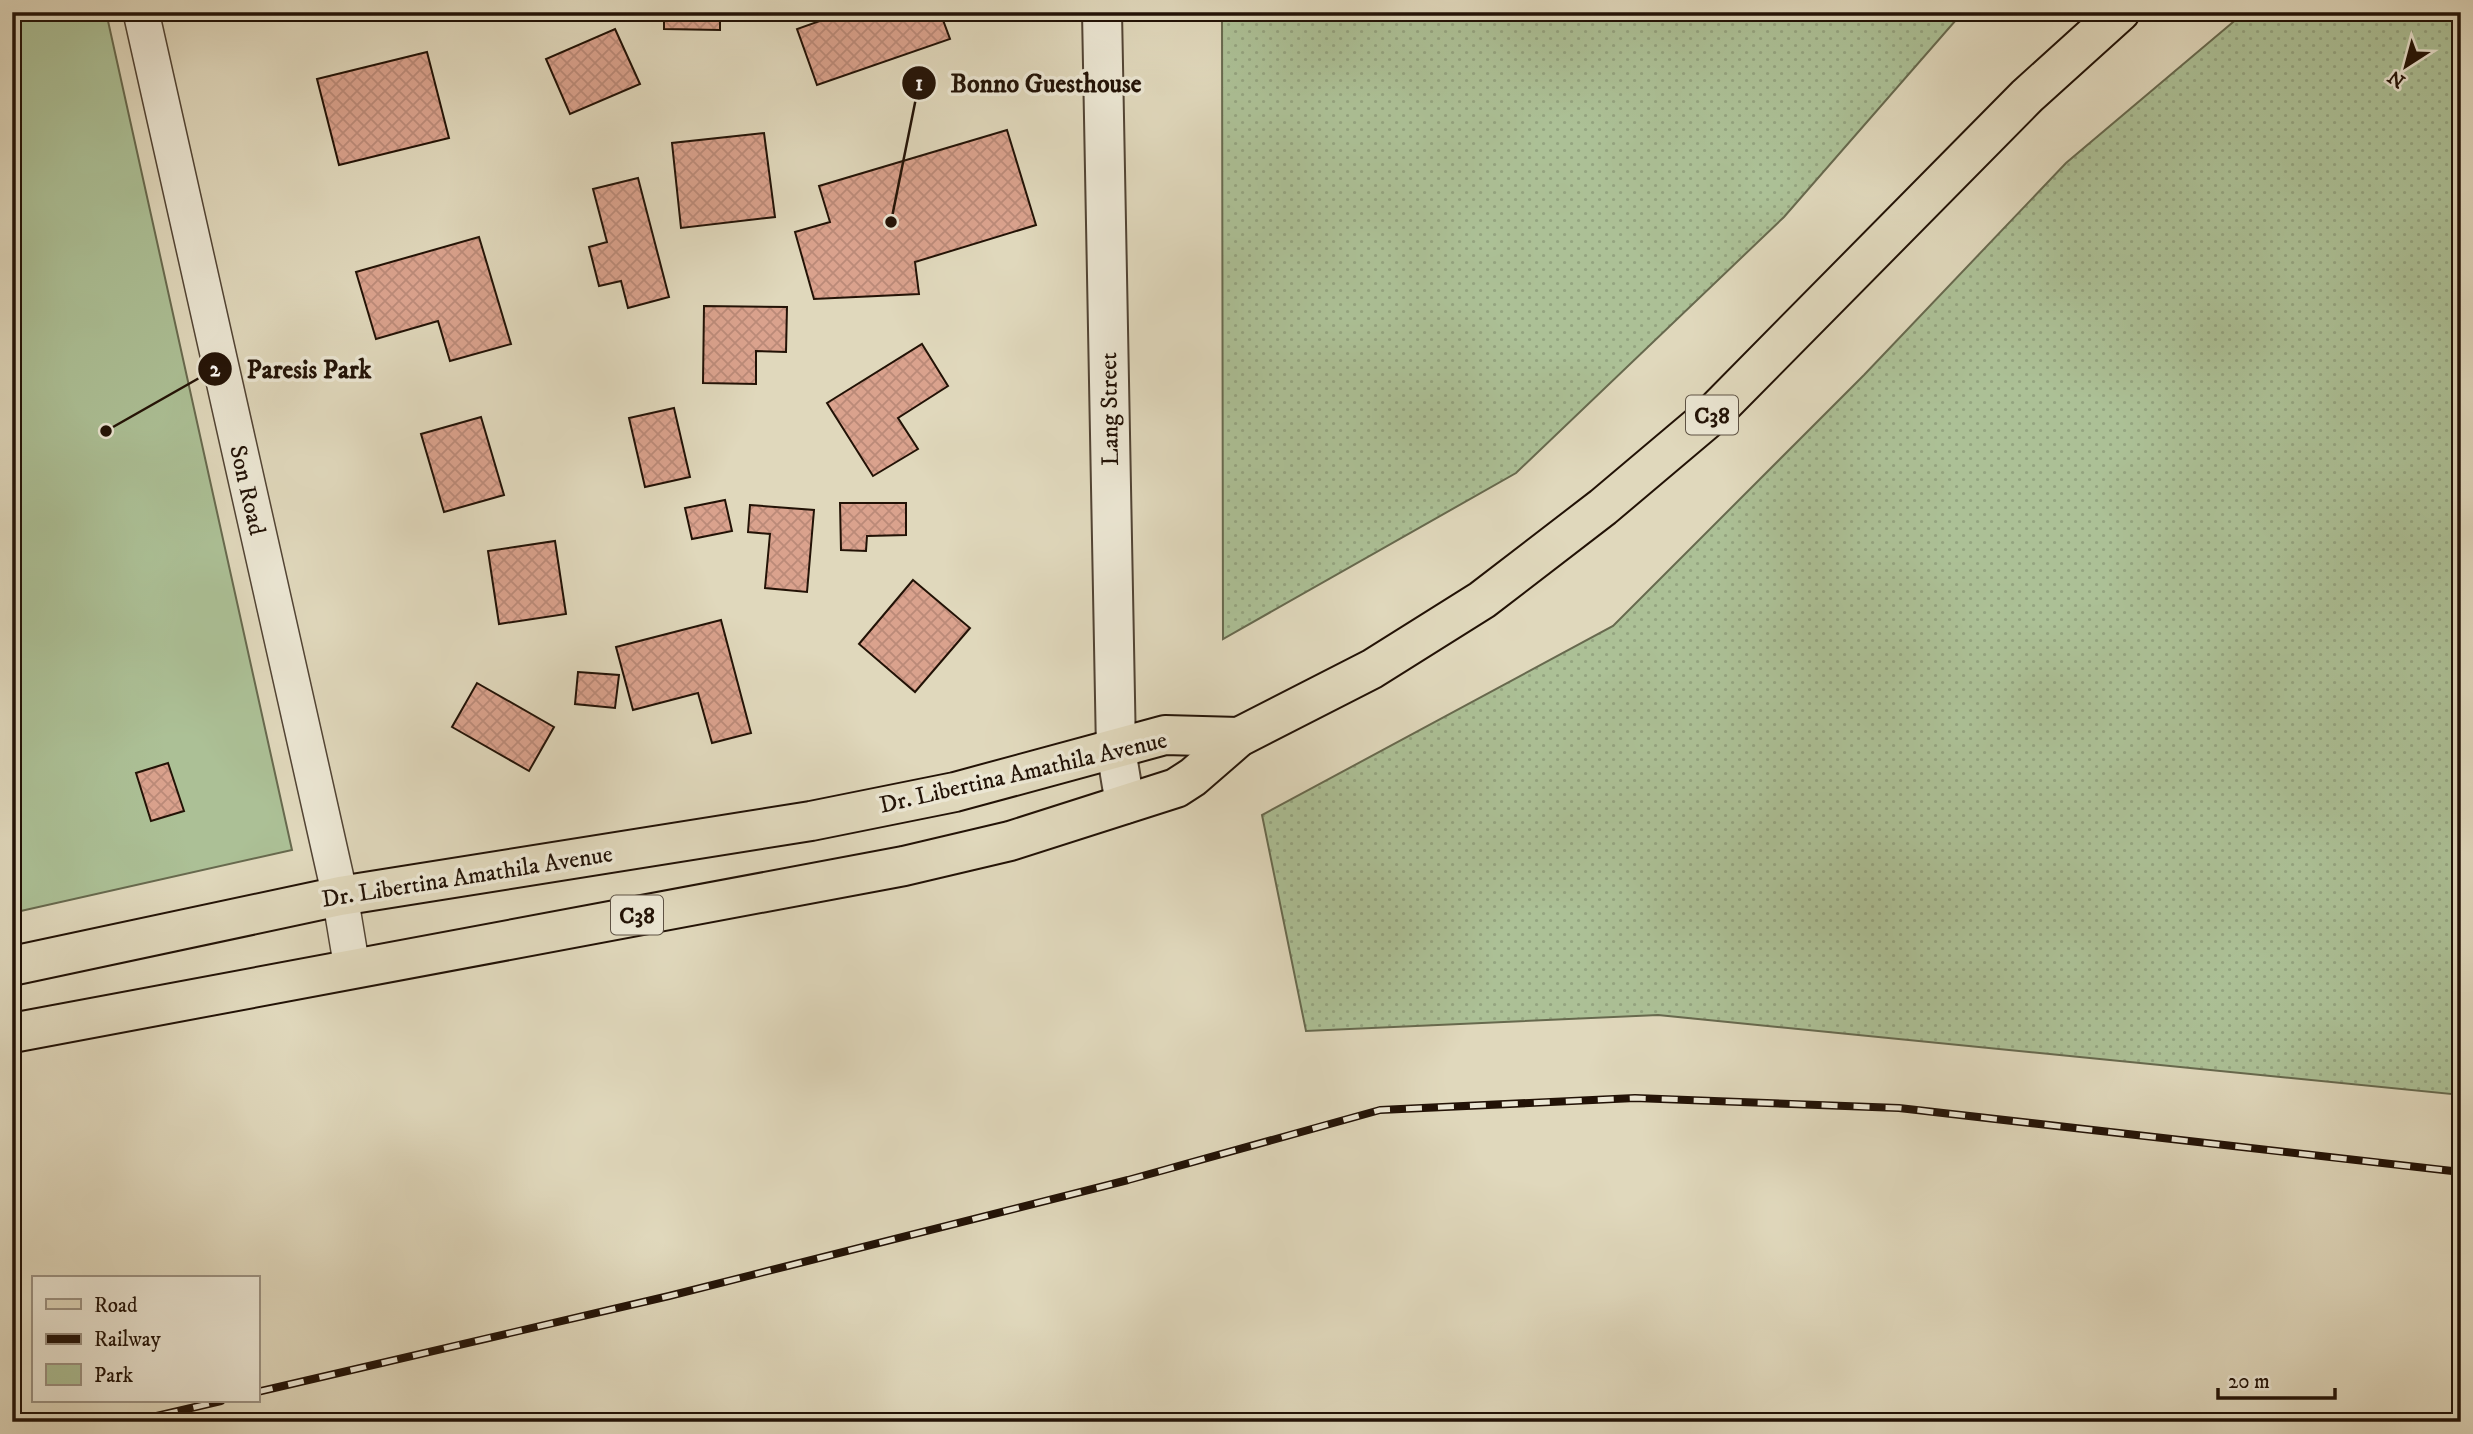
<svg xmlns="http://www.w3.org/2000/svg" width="2473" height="1434" font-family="'IM FELL DW Pica',serif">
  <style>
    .grass { fill: url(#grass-dots); stroke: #67694e; stroke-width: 2 }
    .park { fill: #acc096; stroke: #67694e; stroke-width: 2 }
    .building { fill: url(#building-cross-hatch); stroke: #221206; stroke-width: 2 }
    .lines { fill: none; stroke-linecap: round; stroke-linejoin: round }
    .minor-casing { stroke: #524434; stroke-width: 38 }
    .tertiary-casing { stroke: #524434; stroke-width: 42 }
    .primary-casing { stroke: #221206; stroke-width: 42 }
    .minor { stroke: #ebe6d3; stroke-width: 35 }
    .tertiary { stroke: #ebe6d3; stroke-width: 38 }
    .primary { stroke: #e0d8bc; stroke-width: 38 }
    .rail-casing { stroke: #221206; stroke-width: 8 }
    .rail { stroke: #ebe6d3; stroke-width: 5; stroke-dasharray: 16; stroke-linecap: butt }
    .labels { text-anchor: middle; stroke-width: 7; stroke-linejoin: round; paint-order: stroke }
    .shield { fill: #ebe6d3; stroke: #5e5244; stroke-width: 2 }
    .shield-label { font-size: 23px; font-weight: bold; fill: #221206 }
    .street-label { font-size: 24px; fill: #221206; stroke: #ebe6d3 }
    .leader { fill: none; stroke: #221206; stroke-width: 2.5 }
    .callout-dot { fill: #221206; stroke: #ebe6d3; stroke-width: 2.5 }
    .mark-label { font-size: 21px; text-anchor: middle; font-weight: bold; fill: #fff }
    .callout-label { font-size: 26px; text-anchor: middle; font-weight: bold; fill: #221206; stroke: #ebe6d3; stroke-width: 7; stroke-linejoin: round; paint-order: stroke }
  </style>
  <defs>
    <pattern id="grass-dots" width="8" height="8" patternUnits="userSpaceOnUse" patternTransform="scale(1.75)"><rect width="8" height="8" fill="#acc096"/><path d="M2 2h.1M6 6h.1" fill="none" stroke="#94a480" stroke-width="1.8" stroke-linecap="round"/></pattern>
    <pattern id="building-cross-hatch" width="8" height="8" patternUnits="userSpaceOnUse" patternTransform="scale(1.75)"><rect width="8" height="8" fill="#daa28d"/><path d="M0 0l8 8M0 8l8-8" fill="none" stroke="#bb8a78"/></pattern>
  </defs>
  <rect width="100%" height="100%" fill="#e0d8bc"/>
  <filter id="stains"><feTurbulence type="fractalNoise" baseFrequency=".00286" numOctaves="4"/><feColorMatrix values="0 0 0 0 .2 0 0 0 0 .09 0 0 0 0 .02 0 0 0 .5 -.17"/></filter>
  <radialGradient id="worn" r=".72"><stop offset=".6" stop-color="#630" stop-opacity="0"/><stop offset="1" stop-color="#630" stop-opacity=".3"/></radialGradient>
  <g class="grass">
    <path d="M1222 12H1963L1784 217 1516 473 1223 639Z"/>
    <path d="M2245 12H2461V1095L1658 1015 1306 1031 1262 815 1613 626 1864 375 2066 163Z"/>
  </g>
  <path class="park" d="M12 12H106L292 850 12 913Z"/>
  <g class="building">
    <path d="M664 12H720V30L664 29Z"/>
    <path d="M845 12H940L950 39 817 85 797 29Z"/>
    <path d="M615 29 640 84 570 114 546 59Z"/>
    <path d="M427 52 449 138 339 165 317 79Z"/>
    <path d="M1007 130 1036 225 915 262 919 294 814 299 795 232 830 222 819 186Z"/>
    <path d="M764 133 775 217 681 228 672 143Z"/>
    <path d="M638 178 669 297 628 308 621 281 599 286 589 247 607 242 593 189Z"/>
    <path d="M479 237 511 344 450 361 438 321 376 339 356 272Z"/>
    <path d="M704 306 787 307 786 352 756 351V384L703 383Z"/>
    <path d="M922 344 948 386 898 418 918 449 873 476 827 403Z"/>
    <path d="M674 408 690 477 645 487 629 418Z"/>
    <path d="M481 417 504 495 444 512 421 434Z"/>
    <path d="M725 500 732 531 692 539 685 508Z"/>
    <path d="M840 503H906V535L867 536 866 551 841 550Z"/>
    <path d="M750 505 814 510 807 592 765 588 770 534 748 532Z"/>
    <path d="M555 541 566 614 499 624 488 551Z"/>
    <path d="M913 580 970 628 915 692 859 644Z"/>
    <path d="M721 620 751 733 712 743 698 693 633 710 616 647Z"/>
    <path d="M578 672 619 675 615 708 575 704Z"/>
    <path d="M477 683 554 727 529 771 452 727Z"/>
    <path d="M168 763 184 811 151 821 136 773Z"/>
  </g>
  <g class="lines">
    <defs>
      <path id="minor" d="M141 12 340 896 352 968"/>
      <path id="tertiary" d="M1102 12 1116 750 1125 804"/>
      <g id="primary">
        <path d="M12 966 340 896 811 821 955 792 1165 735 1239 737"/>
        <path d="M12 1033 904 866 1010 841 1176 788 1193 777 1239 737 1372 669 1482 600 1603 507 1712 415 2027 96 2120 12"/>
      </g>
    </defs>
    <use href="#minor" class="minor-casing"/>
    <use href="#tertiary" class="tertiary-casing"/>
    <use href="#primary" class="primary-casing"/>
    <use href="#minor" class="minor"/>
    <use href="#tertiary" class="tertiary"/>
    <use href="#primary" class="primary"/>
    <defs>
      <g id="rail">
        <path d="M257 1392 669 1296 1128 1180 1380 1110 1635 1098 1899 1108 2461 1172"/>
        <path d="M131 1422 221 1401"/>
      </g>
    </defs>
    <use href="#rail" class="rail-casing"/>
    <use href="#rail" class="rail"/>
  </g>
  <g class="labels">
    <g class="shield">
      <rect x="1686" y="395.5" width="52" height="39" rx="5"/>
      <rect x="611" y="895.5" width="52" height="39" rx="5"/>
    </g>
    <g class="shield-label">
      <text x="1712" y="423">C38</text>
      <text x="637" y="923">C38</text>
    </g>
    <g class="street-label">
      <text transform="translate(1109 409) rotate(-91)" y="8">Lang Street</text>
      <text transform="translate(248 490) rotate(77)" y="8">Son Road</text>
      <text transform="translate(1023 772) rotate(-13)" y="8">Dr. Libertina Amathila Avenue</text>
      <text transform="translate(467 876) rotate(-9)" y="8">Dr. Libertina Amathila Avenue</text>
    </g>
  </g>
  <path class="leader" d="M891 222L919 83M106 431L215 369"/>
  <g class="callout-dot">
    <circle cx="891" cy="222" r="7"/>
    <circle cx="106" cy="431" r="7"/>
    <circle cx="919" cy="83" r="18"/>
    <circle cx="215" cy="369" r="18"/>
  </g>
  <g class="mark-label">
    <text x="919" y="90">1</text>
    <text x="215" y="376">2</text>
  </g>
  <g class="callout-label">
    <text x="1046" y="92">Bonno Guesthouse</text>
    <text x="309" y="378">Paresis Park</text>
  </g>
  <rect width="2473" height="1434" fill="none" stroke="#e0d8bc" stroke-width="42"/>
  <rect x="14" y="14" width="2445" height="1406" fill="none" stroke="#221206" stroke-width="3.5"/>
  <rect x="21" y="21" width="2431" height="1392" fill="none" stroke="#221206" stroke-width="2"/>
  <rect x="32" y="1276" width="228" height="126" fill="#ebe6d3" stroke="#9b9181" stroke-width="2"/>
  <rect x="46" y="1299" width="35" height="10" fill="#e0d8bc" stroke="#9b9181" stroke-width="2"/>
  <text x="94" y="1312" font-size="21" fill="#221206">Road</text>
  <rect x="46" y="1334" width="35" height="10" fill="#221206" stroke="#9b9181" stroke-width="2"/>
  <text x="94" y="1346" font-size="21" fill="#221206">Railway</text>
  <rect x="46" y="1364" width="35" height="21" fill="#acc096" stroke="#9b9181" stroke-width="2"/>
  <text x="94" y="1382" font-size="21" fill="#221206">Park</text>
  <g transform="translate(2406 66) rotate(216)" stroke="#ebe6d3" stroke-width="5" paint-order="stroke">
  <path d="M0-5L12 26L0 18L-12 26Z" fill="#221206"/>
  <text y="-10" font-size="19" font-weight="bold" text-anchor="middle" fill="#221206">N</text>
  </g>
  <path d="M2218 1388v10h117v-10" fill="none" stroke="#221206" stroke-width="3.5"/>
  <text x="2228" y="1388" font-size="21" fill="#221206" stroke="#ebe6d3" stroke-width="5" paint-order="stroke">20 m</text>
  <rect width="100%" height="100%" filter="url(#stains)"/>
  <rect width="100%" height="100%" fill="url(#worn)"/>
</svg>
